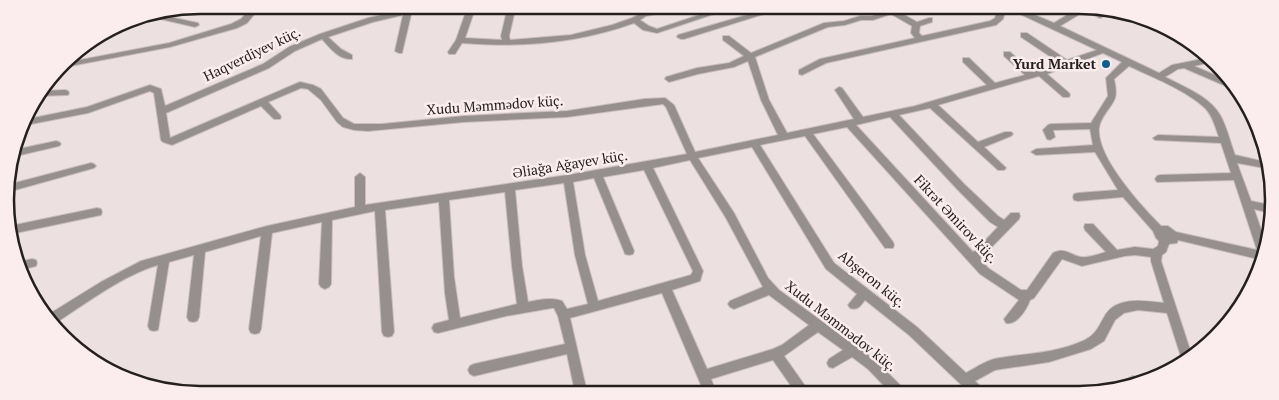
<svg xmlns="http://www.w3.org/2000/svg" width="1279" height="400" font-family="'PT Serif',serif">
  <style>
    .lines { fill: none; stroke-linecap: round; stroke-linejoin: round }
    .minor-casing { stroke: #c9bdbd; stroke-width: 2 }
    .minor { fill: #95908e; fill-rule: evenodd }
    .poi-dot { fill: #0a6092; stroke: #fbeded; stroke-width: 2 }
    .labels { text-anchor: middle; stroke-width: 5; stroke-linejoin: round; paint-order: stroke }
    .street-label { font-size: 14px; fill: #252020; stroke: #fbeded }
    .poi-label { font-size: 14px; font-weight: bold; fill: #252020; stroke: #fbeded; text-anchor: end }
    .rim { fill: none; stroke: #252020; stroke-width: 2.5 }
  </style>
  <rect width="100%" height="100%" fill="#ede0e0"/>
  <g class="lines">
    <defs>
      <g id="minor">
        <path d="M254 5H262L247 23 237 28 170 47 60 68 64 63 169 43 231 24 241 19Z"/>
        <path d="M405 6H413L402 53H399L395 51 403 15 373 22 328 37 341 49 352 55V59C339 60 330 48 322 39L295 51 269 68 166 113 170 138 300 82 313 85 321 89 343 118 354 124H382L464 116 567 111 644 99 665 98 674 105 695 152 778 135 761 100 748 61 734 67 698 74 669 82 665 79 666 77 697 68 729 63 744 56 723 40V36H729L751 53 824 23 844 21 860 16H872L886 11 883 8H892L917 22 929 18H932V22L920 26 919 33 922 36 990 21 995 18 998 8H1006L1003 19 996 25 826 63 802 75 799 74V70L820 59 915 38 911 33 912 26 891 14 873 20H861L845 25 828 27 755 57 769 100 787 133 854 119 835 90 839 87 842 88 863 117 915 106 987 85 963 62V58H969L995 83 1025 75 1004 56V52H1010L1033 72 1060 63 1021 37V33H1027L1067 60 1097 50 1007 8H1018L1054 23C1071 13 1085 0 1104 16L1100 18 1085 11 1060 26 1159 73 1172 65 1207 58 1212 62 1194 66 1231 82 1240 90H1235L1184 68 1178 69 1165 77C1184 87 1209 96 1220 115 1227 127 1230 142 1235 155L1270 163V169L1237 163 1251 201 1270 205V213L1254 209 1267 247 1262 260 1178 240 1177 243 1169 244 1166 252 1162 255 1161 261 1192 356 1183 363 1167 313 1138 310 1124 313 1115 320 1104 341 1091 349 1049 362 995 370 975 381 983 389 985 393H970L909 335 865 300C861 305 858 311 850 308L848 305 857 294 826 269 752 147 698 158 734 213 768 278 779 290 876 361 904 389 906 393H891L868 369 852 357 833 368 829 367 827 363 829 359 843 350 818 332 784 356 810 393H796L773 360 711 379 716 392H704L662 293 570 318 587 392H575L567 354 474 376 470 374 468 370 470 366 474 364 565 344 558 316 554 308H552L506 316 438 333 434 332 432 328 434 324 449 320 445 293 439 202 385 210 394 332 392 336 388 337 384 336 382 332 375 211 332 220 331 284 329 287 325 289 321 287 319 284 322 222 272 233 261 329 259 333 255 334 251 333 249 329 261 236 205 252 199 317 197 321 193 322 189 321 187 317 194 255 169 262 158 330 154 331 150 330 148 326 158 265C123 275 85 304 54 324L46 316 101 282 141 261 267 226 355 207V177L360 173 365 177V205L568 175 687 154 666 107 663 104 567 117 464 122 368 131 354 130 343 127 337 122 321 100 308 89 301 88 268 102 280 115 281 117 280 119H274L261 106 172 145 163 142 161 140 154 93 150 91 88 113 21 126 23 120 87 107 150 85 161 89 165 106 263 64 289 47 320 34 368 18 404 10ZM1103 53 1122 62 1106 78 1108 96 1091 123 1051 124 1048 125 1043 130 1047 139 1050 140 1055 137 1053 130 1090 129 1093 145 1036 149 1031 152 1036 155 1095 152 1118 190 1078 193 1074 194 1073 197 1074 200 1078 201 1123 197 1153 231 1156 238 1159 241 1158 246 1153 249 1135 247 1117 250 1093 224H1085L1084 227 1085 230 1106 252C1099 254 1088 258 1081 257 1069 255 1066 247 1053 253L1027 290H1021L988 268 980 259 1019 219 1020 216 1019 213H1011L1004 220 998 216 964 184 899 115 930 108 998 170H1004L1006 168 1004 166 984 147 1011 136 1013 134 1011 132H1005L978 142 938 105 1039 76 1063 97H1069L1070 95 1069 93 1047 74ZM1129 66C1152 77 1186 90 1205 108 1213 116 1215 127 1219 137L1158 135 1153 138 1155 140 1221 143 1231 173 1160 175 1157 176 1155 179 1157 182 1234 180 1257 250 1176 232 1168 226H1161C1141 206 1096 157 1099 128 1100 117 1112 107 1115 98 1117 92 1115 84 1114 79ZM890 117 958 190 990 222 998 227 975 251 973 252 856 125ZM847 127 980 274 1019 300 1004 319 1006 323C1016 326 1027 309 1030 300L1034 298 1062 259 1082 266 1125 256 1135 255 1151 257V261L1164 303C1146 301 1118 296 1106 314 1099 325 1097 334 1085 340 1056 354 1024 353 994 359 984 362 975 368 966 373L917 327 834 263 760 145 805 136 885 248H893L894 245 893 242 813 134ZM690 160 726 218 763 287 730 301 728 304 730 307 734 309 769 295 809 325 782 345 773 349 707 369 672 290 700 281 703 271 653 168ZM644 170 693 271 691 275 598 301 585 255 573 182 594 178 624 251 625 254 629 255 633 254 634 251 603 177ZM564 183 575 255 588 304 567 309 562 301C551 297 539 300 528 302L522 266 515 190ZM505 192 512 266 517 304 460 318 454 277 449 200Z"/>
        <path d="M468 6H476L465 38 502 40 501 36 508 6H516L509 36 510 40 571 35 612 25 632 18 644 12 669 7H684L680 9 646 16 640 20 649 26 657 29 723 7H735L657 33 643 30 634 23C579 43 521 48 462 43L455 54H449L448 52 456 40Z"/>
        <path d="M557 6 587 7C578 13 566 12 557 6Z"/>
        <path d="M774 7H786L684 39H681L677 37 678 35Z"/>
        <path d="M939 8H947V10L943 12H940Z"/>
        <path d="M156 14 198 23 199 25 195 27 156 18 108 35 102 34 113 28Z"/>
        <path d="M65 90 68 91 69 93 68 95 39 96 42 91Z"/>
        <path d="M56 141 59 142 61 144 59 146 12 157 14 150Z"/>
        <path d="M91 163 94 164 96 166 94 168 8 192 7 185Z"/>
        <path d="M97 208 101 209 102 212 101 215 11 234 10 226Z"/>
        <path d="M32 259 36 260 37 263 36 266 21 270 17 262Z"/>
        <path d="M1133 376 1137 378 1140 383 1129 386 1127 382 1129 378Z"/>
      </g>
    </defs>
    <use href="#minor" class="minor-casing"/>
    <use href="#minor" class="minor"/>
  </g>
  <circle class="poi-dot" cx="1106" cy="64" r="5"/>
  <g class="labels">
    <g class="street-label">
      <text transform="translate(252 54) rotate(-26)" y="5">Haqverdiyev küç.</text>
      <text transform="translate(495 105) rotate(-4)" y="5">Xudu Məmmədov küç.</text>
      <text transform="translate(570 164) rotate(-9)" y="5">Əliağa Ağayev küç.</text>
      <text transform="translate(956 219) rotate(47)" y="5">Fikrət Əmirov küç.</text>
      <text transform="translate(872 279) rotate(39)" y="5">Abşeron küç.</text>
      <text transform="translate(841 326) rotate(38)" y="5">Xudu Məmmədov küç.</text>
    </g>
    <g class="poi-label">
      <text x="1096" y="69">Yurd Market</text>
    </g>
  </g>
  <path d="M0 0H1279V400H0ZM200 14H1079A186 186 0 0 1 1265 200V200A186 186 0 0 1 1079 386H200A186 186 0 0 1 14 200V200A186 186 0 0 1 200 14Z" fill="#fbeded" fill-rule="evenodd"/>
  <path class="rim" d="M200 14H1079A186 186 0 0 1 1265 200V200A186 186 0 0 1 1079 386H200A186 186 0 0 1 14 200V200A186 186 0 0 1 200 14Z"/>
</svg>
